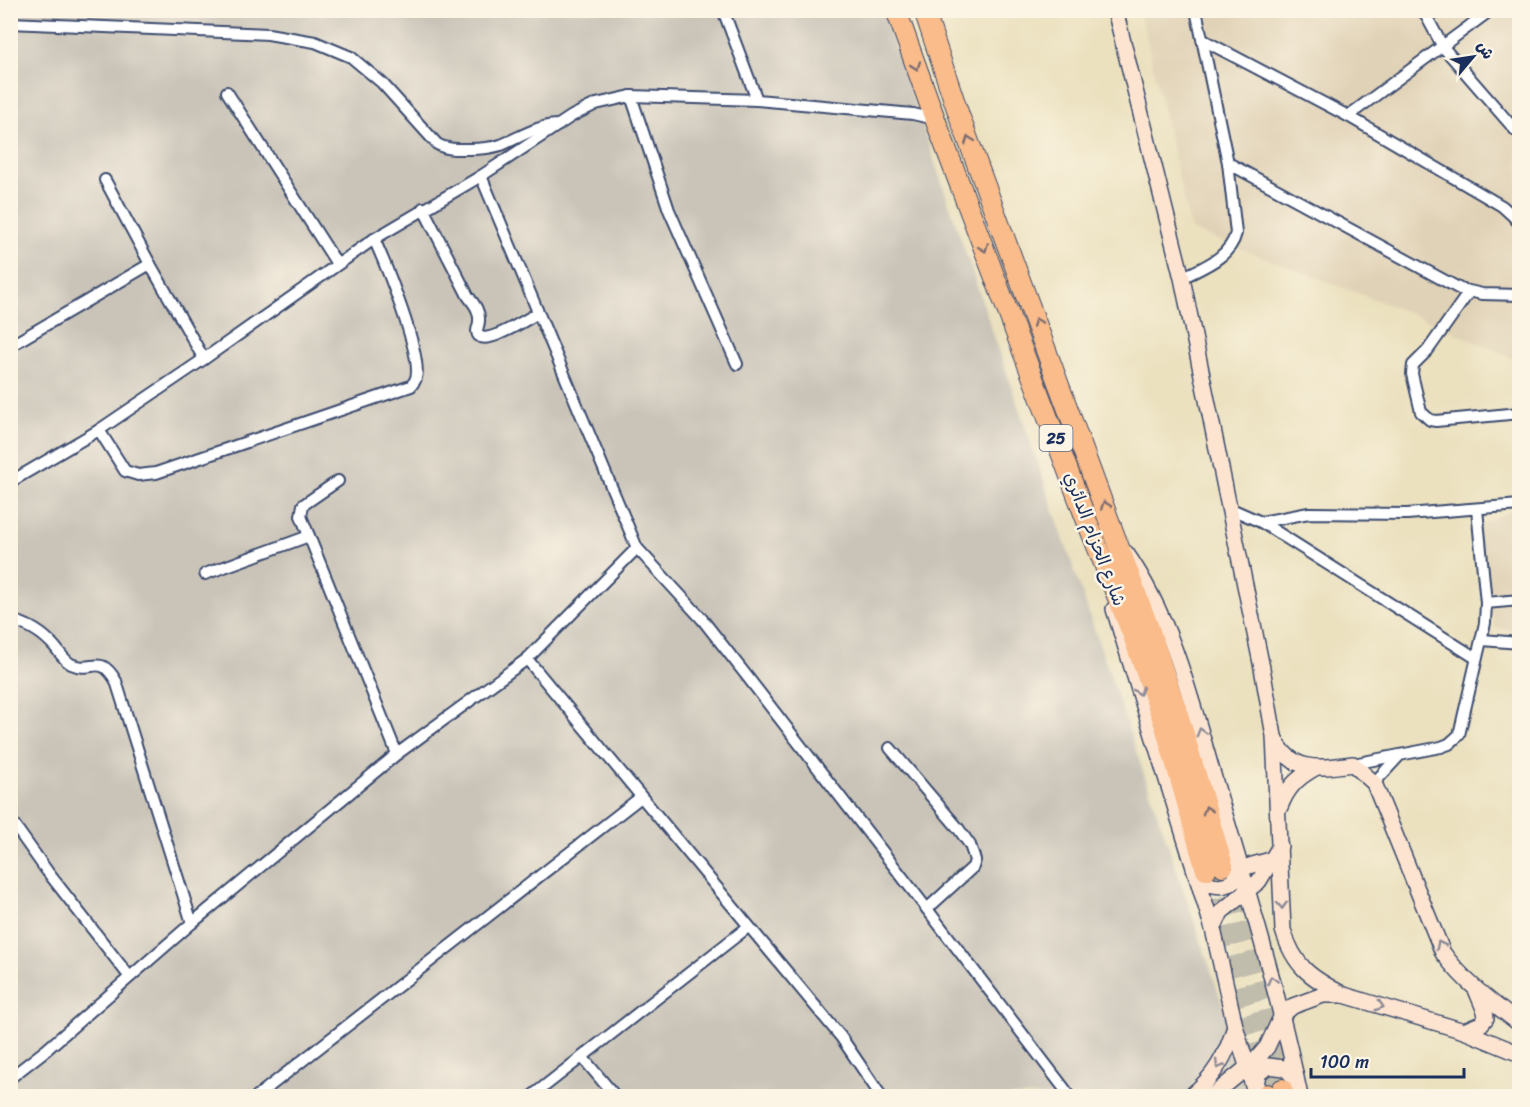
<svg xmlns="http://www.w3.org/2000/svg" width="1530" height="1107" font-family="Sriracha,'Playpen Sans Arabic',sans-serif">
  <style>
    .built { fill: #e0d2b6 }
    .industrial { fill: #c9c3b8 }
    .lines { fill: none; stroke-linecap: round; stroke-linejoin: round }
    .highway-tunnel { stroke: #c1bdac; stroke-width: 20; stroke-dasharray: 20 10; stroke-linecap: butt }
    .street-casing { stroke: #3a4a6d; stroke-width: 14 }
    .secondary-casing { stroke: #3a4a6d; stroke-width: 18 }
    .highway-casing { stroke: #3a4a6d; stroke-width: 22 }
    .street { stroke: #fff; stroke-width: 10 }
    .secondary { stroke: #fde4d0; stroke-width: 15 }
    .highway { stroke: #f9bc8a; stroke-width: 20 }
    .oneway { stroke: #7f6e72 }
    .oneway2 { stroke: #8c8a97 }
    .labels { text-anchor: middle; stroke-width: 5; stroke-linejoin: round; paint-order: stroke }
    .shield { fill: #fcf5e5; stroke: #5e6a86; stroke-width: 1.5 }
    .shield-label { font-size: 16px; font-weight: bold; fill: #1b2f5e }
    .street-label { font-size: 18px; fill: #1b2f5e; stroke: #fcf5e5 }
  </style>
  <rect width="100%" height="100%" fill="#fcf5e5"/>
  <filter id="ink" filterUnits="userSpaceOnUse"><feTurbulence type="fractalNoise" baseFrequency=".0167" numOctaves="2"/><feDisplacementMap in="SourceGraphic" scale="12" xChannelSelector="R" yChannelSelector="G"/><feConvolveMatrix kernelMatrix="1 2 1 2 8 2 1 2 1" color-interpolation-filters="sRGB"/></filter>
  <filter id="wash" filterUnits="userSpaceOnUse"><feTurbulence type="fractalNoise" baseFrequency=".008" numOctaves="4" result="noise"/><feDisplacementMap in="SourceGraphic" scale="24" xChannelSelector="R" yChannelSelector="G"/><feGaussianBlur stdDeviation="1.35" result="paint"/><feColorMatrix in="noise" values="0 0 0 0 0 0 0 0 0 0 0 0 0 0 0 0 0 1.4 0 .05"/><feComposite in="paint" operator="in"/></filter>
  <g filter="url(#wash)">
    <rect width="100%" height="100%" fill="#ebe1bf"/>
    <g class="built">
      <path d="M1138 11H1519V361L1405 311 1191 230 1145 32Z"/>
      <path d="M1519 507V631L1495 628 1473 528Z"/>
    </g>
    <path class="industrial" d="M10 11H883L1254 1096H11Z"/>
  </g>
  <g filter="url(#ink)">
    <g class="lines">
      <g class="highway-tunnel">
        <path d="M1223 866 1282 1089"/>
        <path d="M1206 870 1267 1094"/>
      </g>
      <defs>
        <g id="street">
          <path d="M723 10 757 100"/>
          <path d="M1423 10 1443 47 1516 131"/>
          <path d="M10 23 268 34 315 42 351 57 382 83 437 144C447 150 457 149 469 149 480 149 491 148 501 145 521 137 537 125 559 125"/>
          <path d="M1203 40 1348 116 1502 206 1512 215 1520 224"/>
          <path d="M227 92 337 264"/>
          <path d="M631 96 669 210 737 364"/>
          <path d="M1348 116 1491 10"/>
          <path d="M1228 163 1460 289 1482 294 1520 295"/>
          <path d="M481 176 637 548 702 619 746 675 927 909 1070 1096"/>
          <path d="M105 180 150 264 204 359"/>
          <path d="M423 208 468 296C474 304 480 311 479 321 479 325 477 328 477 331 478 352 530 317 538 313"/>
          <path d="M1182 278C1203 267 1230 258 1236 233L1228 163 1196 10"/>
          <path d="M1469 292 1428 350 1413 365 1412 374 1421 412 1430 420 1436 421 1520 413"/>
          <path d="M10 346 150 264"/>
          <path d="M99 430 125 471 138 475 156 473 411 386C413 383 415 382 416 378 423 356 385 263 374 239"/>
          <path d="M338 481 303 505 301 516 397 754"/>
          <path d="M10 482 99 430 204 359 374 239 481 176 572 116 596 104 631 96 757 100 913 114 935 119"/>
          <path d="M1229 508 1261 522 1309 513 1407 514 1520 505"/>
          <path d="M1261 522 1476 658"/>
          <path d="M205 574 309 536"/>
          <path d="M1486 603 1520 600"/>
          <path d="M10 620C28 624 43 633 55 647 60 653 64 660 71 664 93 674 99 652 116 681L192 923"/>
          <path d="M1482 640 1520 643"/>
          <path d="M527 659 841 1037 881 1096"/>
          <path d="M890 748 958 828 970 845 975 860 973 867 927 909"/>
          <path d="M1353 764 1441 747 1449 744 1459 735 1485 623 1486 603 1477 509"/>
          <path d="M1374 783 1398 757"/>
          <path d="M10 819 47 871 129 976"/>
          <path d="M583 1058 615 1096"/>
          <path d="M10 1078 46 1050 192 923 397 754 527 659 637 548"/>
          <path d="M257 1096 641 797"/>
          <path d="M532 1096 748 927"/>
        </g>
        <g id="secondary">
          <path d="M1115 10 1182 278 1262 668 1274 736 1283 930C1294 967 1311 978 1344 995"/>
          <path d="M1126 553C1173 620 1193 707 1216 785 1247 888 1278 991 1300 1096"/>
          <path d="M1114 609 1213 929 1235 1026 1256 1096"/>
          <path d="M1275 739C1292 774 1321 768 1353 764L1374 783 1443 953C1464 982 1491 1002 1520 1024"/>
          <path d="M1280 807C1287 788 1297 778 1315 768"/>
          <path d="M1197 876C1207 885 1221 890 1233 881 1236 878 1238 872 1242 869 1249 865 1262 863 1270 860"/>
          <path d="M1213 929 1221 912 1259 881 1280 846"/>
          <path d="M1464 1031 1481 1024 1486 1018 1485 1011 1477 992"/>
          <path d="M1255 1090 1258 1074 1268 1066 1285 1068 1296 1079"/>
          <path d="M1191 1096C1214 1077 1227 1055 1235 1026"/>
          <path d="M1212 1096 1255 1061 1267 1047 1282 1015 1293 1006 1323 995H1344L1464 1031 1520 1054"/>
        </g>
        <g id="highway">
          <path d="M896 10 935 119 1088 524 1132 633 1165 726 1206 870"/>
          <path d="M924 10 959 115 1148 626 1177 711 1223 866"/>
          <path d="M1282 1089 1284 1096"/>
          <path d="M1267 1094V1096"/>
        </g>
      </defs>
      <use href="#street" class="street-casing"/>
      <use href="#secondary" class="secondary-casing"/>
      <use href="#highway" class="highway-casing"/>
      <use href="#street" class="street"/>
      <use href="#secondary" class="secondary"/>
      <use href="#highway" class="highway"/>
    </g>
    <defs><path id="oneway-chevron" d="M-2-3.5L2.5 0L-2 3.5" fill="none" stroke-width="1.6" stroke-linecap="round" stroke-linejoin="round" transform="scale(1.5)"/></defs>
    <g class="oneway">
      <use href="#oneway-chevron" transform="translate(916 66) rotate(71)"/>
      <use href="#oneway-chevron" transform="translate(969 140) rotate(-110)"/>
      <use href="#oneway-chevron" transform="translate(984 248) rotate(69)"/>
      <use href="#oneway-chevron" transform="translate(1037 322) rotate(-110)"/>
      <use href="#oneway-chevron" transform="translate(1105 505) rotate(-110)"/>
      <use href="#oneway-chevron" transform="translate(1207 810) rotate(-107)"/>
    </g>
    <g class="oneway2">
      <use href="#oneway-chevron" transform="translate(1139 691) rotate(73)"/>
      <use href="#oneway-chevron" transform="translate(1201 732) rotate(-106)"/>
      <use href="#oneway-chevron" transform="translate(1282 905) rotate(88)"/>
      <use href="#oneway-chevron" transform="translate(1440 945) rotate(-116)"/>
      <use href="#oneway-chevron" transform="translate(1272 980) rotate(-105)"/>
      <use href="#oneway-chevron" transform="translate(1380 1006) rotate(17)"/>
      <use href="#oneway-chevron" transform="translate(1219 1065) rotate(122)"/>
    </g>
  </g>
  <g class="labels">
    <rect class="shield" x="1039.5" y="425" width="33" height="26" rx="4.5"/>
    <g class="shield-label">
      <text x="1056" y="444">25</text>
    </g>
    <g class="street-label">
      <text transform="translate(1095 539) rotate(69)" y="6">شارع الحزام الدائري</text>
    </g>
  </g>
  <rect width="1530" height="1107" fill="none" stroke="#fcf5e5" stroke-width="36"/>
  <g transform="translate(1473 57) rotate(61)" stroke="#fcf5e5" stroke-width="4.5" paint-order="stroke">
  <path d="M0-4.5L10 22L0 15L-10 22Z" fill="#1b2f5e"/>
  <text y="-9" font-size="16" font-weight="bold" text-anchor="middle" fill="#1b2f5e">ش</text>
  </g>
  <path d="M1311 1068v9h153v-9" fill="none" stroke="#1b2f5e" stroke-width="3"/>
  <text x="1320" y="1068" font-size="18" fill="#1b2f5e" stroke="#fcf5e5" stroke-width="4.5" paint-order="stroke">100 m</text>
</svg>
